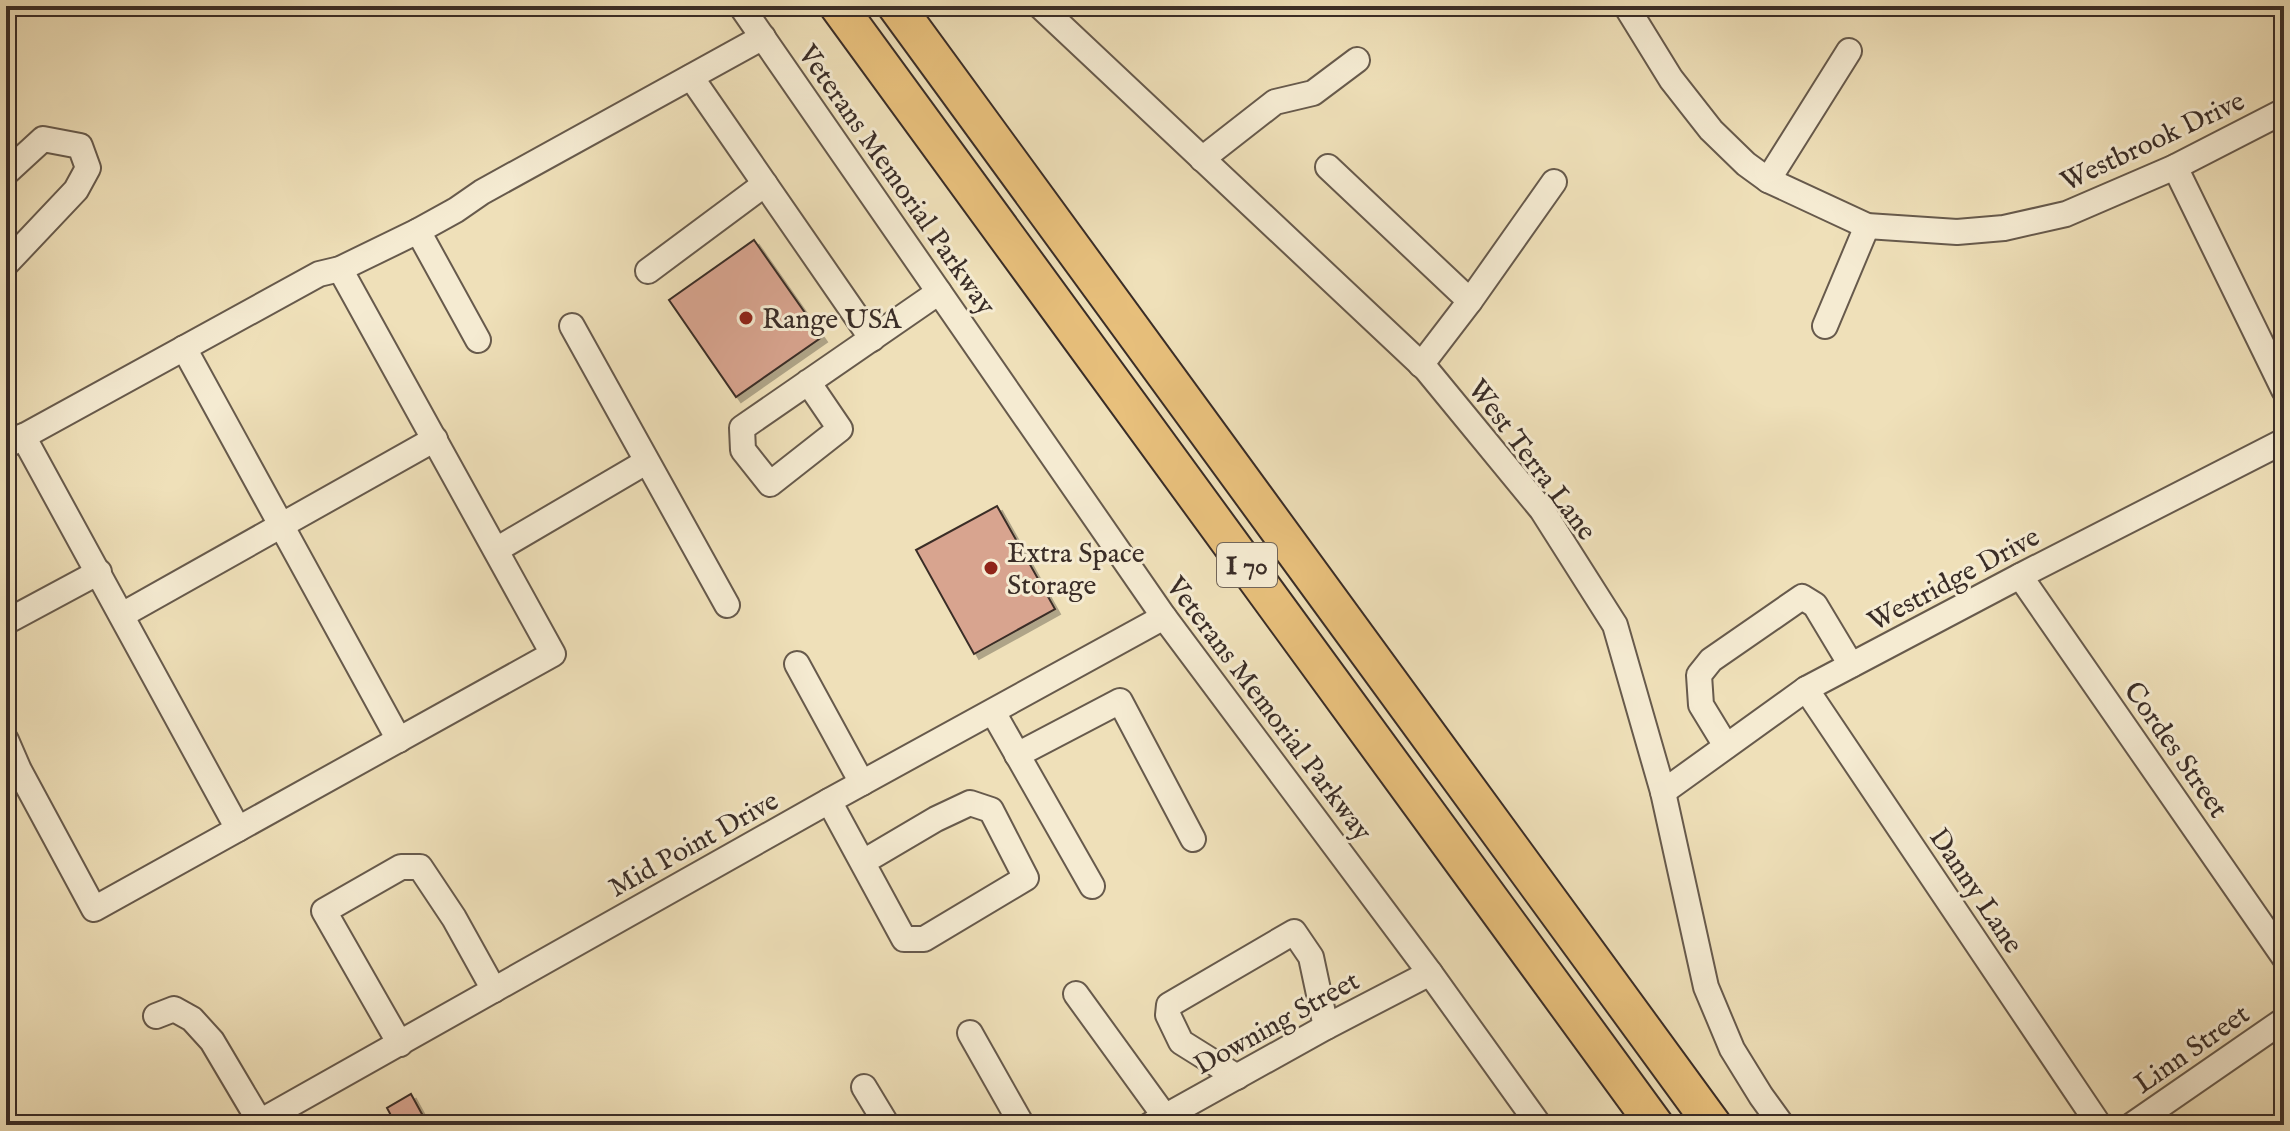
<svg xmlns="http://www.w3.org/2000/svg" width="2290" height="1131" font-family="'IM FELL English',serif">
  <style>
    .building { fill: #d8a48f; stroke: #3a2d27; stroke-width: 2; filter: url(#shadow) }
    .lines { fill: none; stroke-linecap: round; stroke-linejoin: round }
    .minor-casing { stroke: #675a4c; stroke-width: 28 }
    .highway-casing { stroke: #3a2d27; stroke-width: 40 }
    .minor { stroke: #f5ebd2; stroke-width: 24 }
    .highway { stroke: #e8c07c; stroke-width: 36 }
    .poi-dot { fill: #8f2418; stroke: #f5ebd2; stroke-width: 3 }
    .labels { text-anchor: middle; stroke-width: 6; stroke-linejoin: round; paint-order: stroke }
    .shield { fill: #f5ebd2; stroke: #72665a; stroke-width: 2 }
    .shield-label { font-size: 26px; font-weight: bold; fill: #3a2d27 }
    .street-label { font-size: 28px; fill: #3a2d27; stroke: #f5ebd2 }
    .poi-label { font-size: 28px; fill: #3a2d27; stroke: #f5ebd2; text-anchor: start }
  </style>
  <defs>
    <filter id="shadow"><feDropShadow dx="5" dy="5" stdDeviation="0" flood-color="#0004"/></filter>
  </defs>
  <rect width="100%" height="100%" fill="#efe0b9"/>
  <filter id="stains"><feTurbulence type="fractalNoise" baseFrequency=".0025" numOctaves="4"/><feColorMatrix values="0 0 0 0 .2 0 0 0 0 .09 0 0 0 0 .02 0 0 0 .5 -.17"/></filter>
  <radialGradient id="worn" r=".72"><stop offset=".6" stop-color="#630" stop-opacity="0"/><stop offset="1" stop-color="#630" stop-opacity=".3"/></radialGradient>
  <g class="building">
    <path d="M754 240 822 337 736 397 669 300Z"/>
    <path d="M997 506 1055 609 974 654 916 550Z"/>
    <path d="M411 1094 428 1125H396L387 1108Z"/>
  </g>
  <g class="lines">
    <defs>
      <g id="minor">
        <path d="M741 6 1164 617 1430 973 1539 1125"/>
        <path d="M1040 6 1426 369 1542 510 1615 625 1663 792 1706 987 1732 1049 1761 1096 1782 1125"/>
        <path d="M1626 6 1671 79 1711 130 1746 164 1768 180 1867 226 1957 232 2004 228 2066 214 2175 167 2284 111"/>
        <path d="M691 77 872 339"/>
        <path d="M1202 159 1275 102 1313 93 1357 60"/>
        <path d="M1328 167 1470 301 1421 365"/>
        <path d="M2175 167 2284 390"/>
        <path d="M6 173 43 139 80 146 88 168 76 190 6 264"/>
        <path d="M1768 180 1849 51"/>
        <path d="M418 231 478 340"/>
        <path d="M648 271 765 184"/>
        <path d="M1470 301 1554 182"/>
        <path d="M572 326 727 605"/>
        <path d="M1825 326 1867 226"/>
        <path d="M184 348 399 740"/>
        <path d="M808 382 840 429 770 484 743 450 742 428 939 292"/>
        <path d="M23 436 238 829"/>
        <path d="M6 446 319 274 340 269 418 231 456 210 482 192 763 37"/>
        <path d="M496 550 646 462"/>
        <path d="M2020 576 2284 957"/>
        <path d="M122 615 435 439"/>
        <path d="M6 622 99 572"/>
        <path d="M797 664 862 783"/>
        <path d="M1806 689 2099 1125"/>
        <path d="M993 712 1092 886"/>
        <path d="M6 740 19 770 94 909 553 654 340 269"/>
        <path d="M1726 746 1701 705 1699 675 1711 660 1802 597 1815 605 1851 665"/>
        <path d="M1017 755 1120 701 1193 839"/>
        <path d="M1663 792 1806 689 2020 576 2284 441"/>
        <path d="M829 801 904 939H924L1026 878 991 810 970 803 936 819 863 862"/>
        <path d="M1076 994 1171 1125"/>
        <path d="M156 1016 174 1009 192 1019 212 1041 260 1122"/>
        <path d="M970 1033 1022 1125"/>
        <path d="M400 1044 324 911 401 867H420L454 918 494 990"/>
        <path d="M1237 1077 1181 1042 1168 1015 1169 1005 1294 932 1311 957 1326 1027"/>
        <path d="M864 1087 887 1125"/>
        <path d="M254 1125 829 801 1164 617"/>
        <path d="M1150 1125 1326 1027 1430 973"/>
        <path d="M2132 1125 2284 1020"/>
      </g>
      <g id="highway">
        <path d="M838 6 1655 1125"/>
        <path d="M896 6 1713 1125"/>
      </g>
    </defs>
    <use href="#minor" class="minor-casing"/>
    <use href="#highway" class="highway-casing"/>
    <use href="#minor" class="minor"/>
    <use href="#highway" class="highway"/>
  </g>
  <g class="poi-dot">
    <circle cx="746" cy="318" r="8"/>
    <circle cx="991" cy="568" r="8"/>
  </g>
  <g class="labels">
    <rect class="shield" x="1217" y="543" width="60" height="44" rx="6"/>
    <g class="shield-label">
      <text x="1247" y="574">I 70</text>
    </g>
    <g class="street-label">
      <text transform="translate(2152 140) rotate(-25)" y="10">Westbrook Drive</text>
      <text transform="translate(898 179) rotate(55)" y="10">Veterans Memorial Parkway</text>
      <text transform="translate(1533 459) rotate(53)" y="10">West Terra Lane</text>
      <text transform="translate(1953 578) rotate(-28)" y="10">Westridge Drive</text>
      <text transform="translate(1270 708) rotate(53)" y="10">Veterans Memorial Parkway</text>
      <text transform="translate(2177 749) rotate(55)" y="10">Cordes Street</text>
      <text transform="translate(693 843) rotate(-29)" y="10">Mid Point Drive</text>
      <text transform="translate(1977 890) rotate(56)" y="10">Danny Lane</text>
      <text transform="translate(1276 1022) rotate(-29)" y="10">Downing Street</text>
      <text transform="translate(2191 1048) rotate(-35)" y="10">Linn Street</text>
    </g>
    <g class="poi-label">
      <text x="762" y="328">Range USA</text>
      <text x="1007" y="562">Extra Space<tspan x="1007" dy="32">Storage</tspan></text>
    </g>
  </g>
  <rect width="2290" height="1131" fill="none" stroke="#efe0b9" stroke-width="32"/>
  <rect x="8" y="8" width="2274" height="1115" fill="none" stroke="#3a2d27" stroke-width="4"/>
  <rect x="16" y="16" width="2258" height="1099" fill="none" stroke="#3a2d27" stroke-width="2"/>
  <rect width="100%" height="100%" filter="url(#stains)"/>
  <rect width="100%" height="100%" fill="url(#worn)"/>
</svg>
